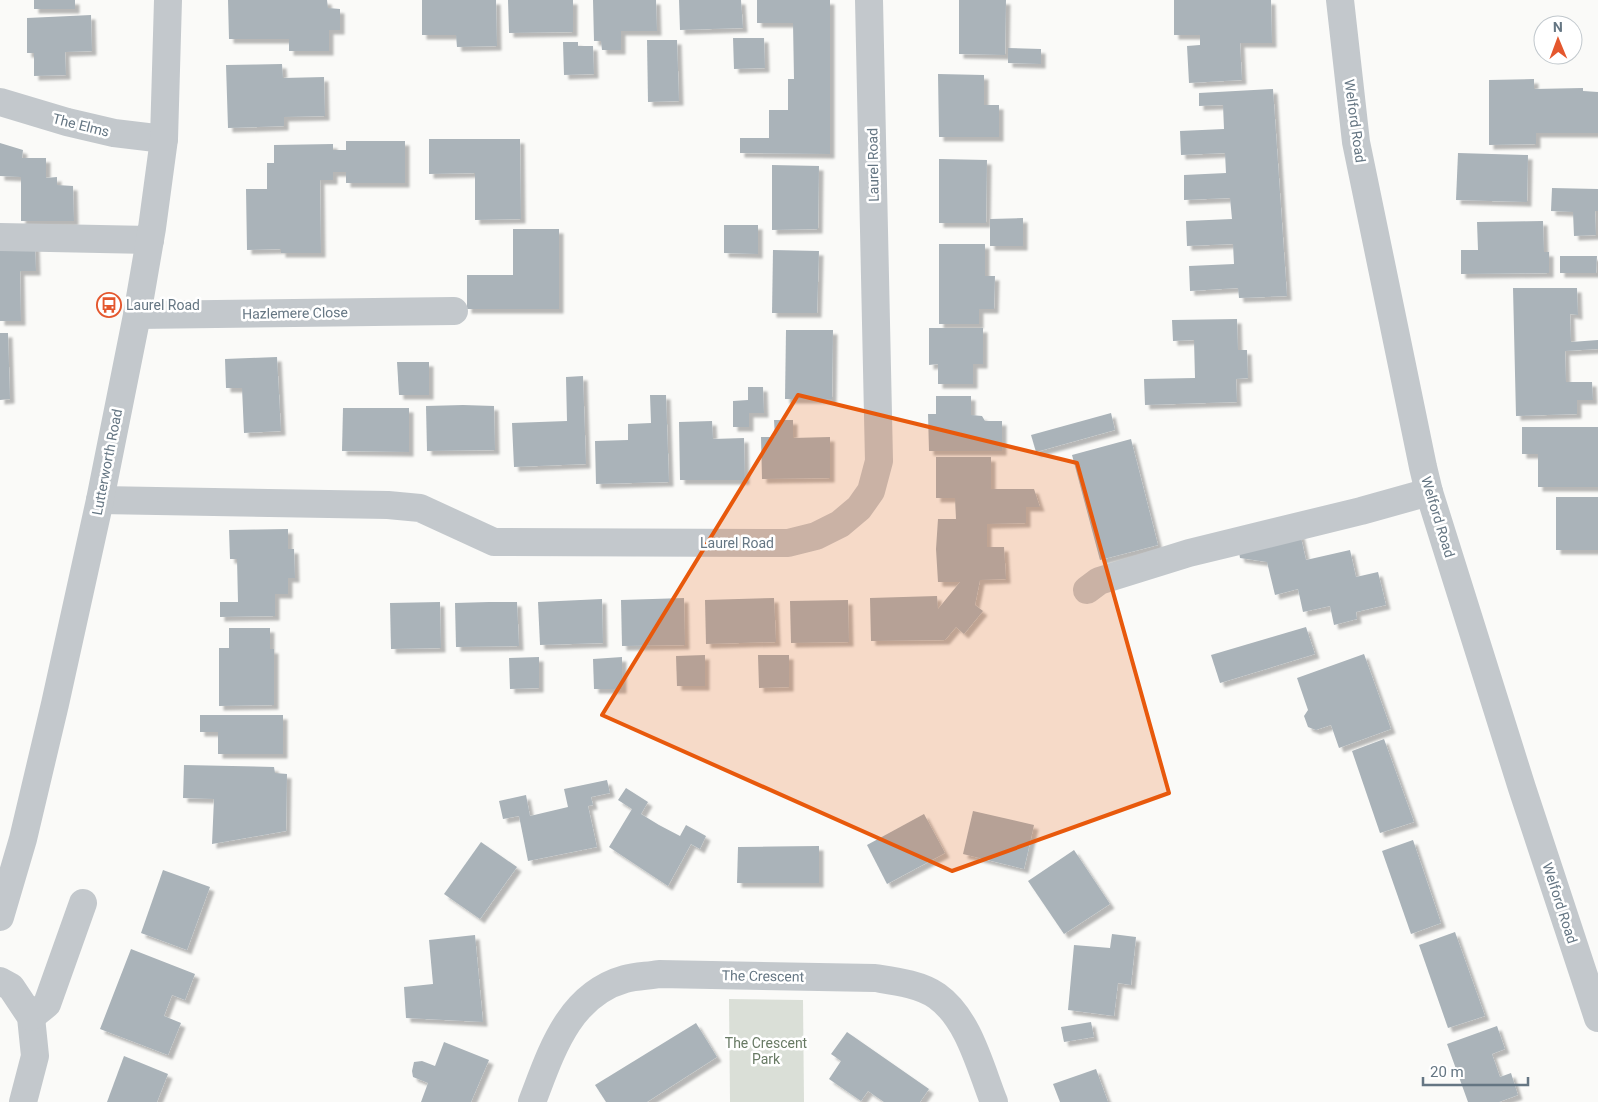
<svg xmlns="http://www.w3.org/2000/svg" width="1598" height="1102" font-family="Roboto,sans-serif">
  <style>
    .green { fill: #dadfd7 }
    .building { fill: #aab3b9; filter: url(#shadow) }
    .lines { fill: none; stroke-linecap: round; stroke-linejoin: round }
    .minor { stroke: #c3c8cc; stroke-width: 28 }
    .marked { fill: #e8590c; fill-opacity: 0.2; stroke: #e8590c; stroke-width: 4; stroke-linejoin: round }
    .labels { text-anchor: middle; stroke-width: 5; stroke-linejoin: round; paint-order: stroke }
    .street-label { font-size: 14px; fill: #657683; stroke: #fff }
    .poi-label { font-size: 14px; fill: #657683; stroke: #fff; text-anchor: start }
    .park-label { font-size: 14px; fill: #687a64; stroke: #fff }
  </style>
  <defs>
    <filter id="shadow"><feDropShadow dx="4.5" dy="4.5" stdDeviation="1" flood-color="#0004"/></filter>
  </defs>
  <rect width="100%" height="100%" fill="#fafaf8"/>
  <path class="green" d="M729 999 803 1000 804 1102H730Z"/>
  <g class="building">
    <rect x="34" y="0" width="41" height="9"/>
    <path d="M228 0H327L328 8 340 9V30H329V51H289V39H229Z"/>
    <path d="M422 0H496L497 46 457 47 456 35H422Z"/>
    <path d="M508 0H573V32L509 33Z"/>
    <path d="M593 0H656L657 31H621V50H602L601 41H594Z"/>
    <path d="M679 0H741L743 28 680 30Z"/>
    <path d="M757 0H830V154L740 153V138H769V110H788V79H794L793 23H757Z"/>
    <path d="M959 0H1006L1005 55 959 54Z"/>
    <path d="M1174 0H1271L1272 43H1240L1242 80 1189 83 1187 46 1200 45V35H1174Z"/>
    <path d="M91 15 92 51 65 52 66 75 34 76V53H27V18Z"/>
    <path d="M733 38H764L765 68 734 69Z"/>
    <path d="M647 40H677L679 101 648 102Z"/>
    <path d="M563 42H578V46H593L594 74 564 75Z"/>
    <path d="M1008 48 1041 49V64L1008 63Z"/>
    <path d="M282 64 283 78 324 77 325 116 284 117V126L228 128 226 65Z"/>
    <path d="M938 74 984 75V105H999V137H939Z"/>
    <path d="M1534 79V89L1583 88V91L1598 92V133H1536V144L1489 145V80Z"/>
    <path d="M1273 89 1287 296 1239 298 1238 288 1190 291 1189 266 1234 264 1233 244 1187 246 1186 221 1232 219 1230 198 1184 200V175L1226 173 1225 153 1181 155 1180 131 1224 129 1223 105 1199 106V93Z"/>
    <path d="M429 139H520L521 219 475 220V173L429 174Z"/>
    <path d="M346 141H405V183H346V172H333V180H320L321 253H281V249L247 250 246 189H267V163H274V145L333 144V150H346Z"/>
    <path d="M0 143 23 150 22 158H46V178L57 177V185L73 186 74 221H21V177L0 176Z"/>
    <path d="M1458 153 1528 155 1527 202 1456 200Z"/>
    <path d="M939 159 987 160 986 223H939Z"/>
    <path d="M772 165 819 166 818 229 772 230Z"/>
    <path d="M1552 188 1598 189V211H1595L1596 235 1574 236 1573 212 1551 211Z"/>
    <path d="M1023 218V246H990V219Z"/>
    <path d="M1543 221 1544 252H1549V273L1461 274V250H1478L1477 222Z"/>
    <path d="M724 225H758V254L724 253Z"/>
    <path d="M513 229H559V309H467V275H513Z"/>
    <path d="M0 244H35L36 271H20L21 321H0Z"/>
    <path d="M939 244H985V276H995L994 309H979V324H939Z"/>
    <path d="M773 250 819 251 817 313H772Z"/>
    <path d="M1560 256H1597L1596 273H1560Z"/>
    <path d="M1513 288H1577L1578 315 1570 314 1571 342 1598 340V349L1565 351 1566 382H1592L1593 400H1577V414L1516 416Z"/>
    <path d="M1237 319 1238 350H1247L1248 378 1236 379 1237 402 1145 405 1144 379 1195 378 1194 340 1173 341 1172 320Z"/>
    <path d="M929 328H983V364H973V384H938V364L929 365Z"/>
    <path d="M786 330H833L832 399H785Z"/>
    <path d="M0 333H8L10 399 0 400Z"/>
    <path d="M277 357 281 431 244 433 242 388H226L225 359Z"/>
    <path d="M397 362H429V395H399Z"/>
    <path d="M583 376 586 464 514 467 512 423 567 421 566 377Z"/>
    <path d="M748 387H763L764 413H749V427H733V401L748 400Z"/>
    <path d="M650 395H666L669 482 596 484 595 441 628 440V424L651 423Z"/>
    <path d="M936 396H971V415L982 416 985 421H1002V451H929L928 414H936Z"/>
    <path d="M463 405 494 406 495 450 427 451 426 406Z"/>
    <path d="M343 408H409V452L342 451Z"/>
    <path d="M1111 413 1115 430 1036 452 1031 435Z"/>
    <path d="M774 420H793V438L830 437V478L762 479 761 437H775Z"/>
    <path d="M712 421 713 439 744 438 745 480H680L679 422Z"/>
    <path d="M1522 427H1598V487H1538V454H1522Z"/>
    <path d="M1131 439 1158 545 1100 560 1072 455Z"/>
    <path d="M936 457H991V489H1034L1040 507H1026V523L987 524V547H1004L1006 579 980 580 975 605 983 611 964 634 956 627 945 640 871 641 870 598 937 596 938 609 960 582H938L936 549 938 519H956L955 498H936Z"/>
    <rect x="1556" y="497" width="42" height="53"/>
    <path d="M288 529V549H294L295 578H288V594H275V616L220 617V602H238L237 559H230L229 530Z"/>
    <path d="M1300 533 1306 560 1350 550 1356 577 1378 572 1386 605 1356 612 1357 619 1334 625 1330 606 1303 612 1298 589 1275 595 1267 562 1240 558 1238 546Z"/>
    <path d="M684 598 685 645 622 646 621 600Z"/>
    <path d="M774 598 776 642 706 644 705 600Z"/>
    <path d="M602 599 603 643 540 645 538 602Z"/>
    <path d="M848 600 849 642 791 643 790 601Z"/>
    <path d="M440 602 441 648 391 649 390 603Z"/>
    <path d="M489 602H517L519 646 456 647 455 603Z"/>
    <path d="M1306 627 1315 654 1220 683 1211 655Z"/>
    <path d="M229 628H270V649H274V705L219 706V648H229Z"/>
    <path d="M1364 654 1391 729 1339 748 1331 725 1316 730 1308 727 1304 716 1308 710 1297 678Z"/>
    <path d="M705 655V686H677L676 656Z"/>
    <path d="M758 655H789V687L759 688Z"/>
    <path d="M539 657V688L510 689 509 658Z"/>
    <path d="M622 657V689H594L593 659Z"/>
    <path d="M200 715H283V754H218V732H200Z"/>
    <path d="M1384 739 1414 822 1380 833 1352 751Z"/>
    <path d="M184 765 274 767 275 773 287 774 286 831 212 844 214 799 183 798Z"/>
    <path d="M607 780 610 793 591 797 593 805 588 806 597 847 528 861 519 816 503 819 499 801 526 795 530 816 568 807 564 789Z"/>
    <path d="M626 788 648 802 641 814 659 825 680 836 686 825 706 836 700 849 691 844 668 886 609 847 632 809 618 800Z"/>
    <path d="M973 811 1034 825 1024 869 963 854Z"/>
    <path d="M924 814 945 853 887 884 867 845Z"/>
    <path d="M1413 840 1441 923 1411 934 1382 851Z"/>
    <path d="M481 842 517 867 480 919 444 894Z"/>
    <path d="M819 846V883H737L738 847Z"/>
    <path d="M1074 850 1110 904 1064 934 1028 881Z"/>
    <path d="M163 870 210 887 187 950 141 933Z"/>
    <path d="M1455 932 1485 1016 1448 1028 1419 945Z"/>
    <path d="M1112 934 1136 937 1131 985 1118 983 1114 1016 1068 1010 1074 945 1110 948Z"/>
    <path d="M475 935 483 1022 406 1018 404 987 433 984 429 940Z"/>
    <path d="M131 949 195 974 185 1000 172 995 164 1016 181 1023 168 1055 100 1029Z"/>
    <path d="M1091 1022 1094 1037 1064 1042 1061 1027Z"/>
    <path d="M696 1023 717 1057 647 1102H606L595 1085Z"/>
    <path d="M1497 1026 1505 1049 1492 1054 1500 1077 1511 1073 1518 1095 1499 1102H1468L1447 1044Z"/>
    <path d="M847 1032 929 1089 920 1102H884L868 1091 861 1101 829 1079 841 1061 831 1054Z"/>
    <path d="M444 1042 489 1060 471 1102H421L428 1083 413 1077 412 1071 414 1062 422 1061 435 1066Z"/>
    <path d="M124 1056 168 1074 157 1102H107Z"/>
    <path d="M1096 1069 1108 1102H1060L1053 1084Z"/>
  </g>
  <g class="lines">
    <g class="minor">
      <path d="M1340 0 1356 142 1423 467 1429 492 1522 788 1598 1018"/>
      <path d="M0 102 67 122 114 133 164 139"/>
      <path d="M0 237 150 240"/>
      <path d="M137 315 454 311"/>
      <path d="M100 500 388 505 420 508 494 542 788 543 816 536 840 524 859 508 871 491 879 461 869 0"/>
      <path d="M1087 590 1099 581 1189 553 1361 511 1429 492"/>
      <path d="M0 917 23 839 55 704 100 500 137 315 152 228 164 139 168 0"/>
      <path d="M0 981 11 987 31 1017 35 1056 23 1102"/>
      <path d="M31 1017 47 1004 83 903"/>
      <path d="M532 1102C551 1053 568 995 625 979 636 976 648 976 659 974L875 978C894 981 920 984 937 996 969 1019 980 1067 994 1102"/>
    </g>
  </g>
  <path class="marked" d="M798 395 1077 463 1169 793 952 871 602 715Z"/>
  <defs>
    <symbol id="bus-ring" viewBox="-11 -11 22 22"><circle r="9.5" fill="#fff" stroke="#e4572e" stroke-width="1.5"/><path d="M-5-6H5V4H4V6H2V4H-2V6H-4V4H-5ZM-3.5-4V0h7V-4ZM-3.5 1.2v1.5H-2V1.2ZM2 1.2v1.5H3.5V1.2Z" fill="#e4572e"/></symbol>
  </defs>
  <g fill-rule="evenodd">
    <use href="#bus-ring" x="95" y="291" width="28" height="28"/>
  </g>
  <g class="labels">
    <g class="street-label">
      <text transform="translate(1355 121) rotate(82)" y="5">Welford Road</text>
      <text transform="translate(81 125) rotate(14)" y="5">The Elms</text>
      <text transform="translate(873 165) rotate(-91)" y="5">Laurel Road</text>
      <text transform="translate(295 313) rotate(-1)" y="5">Hazlemere Close</text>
      <text transform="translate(107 462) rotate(-79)" y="5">Lutterworth Road</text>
      <text transform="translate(1438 517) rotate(73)" y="5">Welford Road</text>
      <text x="737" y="548">Laurel Road</text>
      <text transform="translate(1560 903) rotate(72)" y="5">Welford Road</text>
      <text transform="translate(763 976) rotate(1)" y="5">The Crescent</text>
    </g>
    <g class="poi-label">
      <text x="126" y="310">Laurel Road</text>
    </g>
    <g class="park-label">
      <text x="766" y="1048">The Crescent<tspan x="766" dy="16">Park</tspan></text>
    </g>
  </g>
  <g transform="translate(1558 40) rotate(359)"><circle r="24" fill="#ffffff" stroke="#c1c8cd"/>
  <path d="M0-4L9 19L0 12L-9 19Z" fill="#e4572e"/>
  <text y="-8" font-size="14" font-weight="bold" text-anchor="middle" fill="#657683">N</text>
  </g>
  <path d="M1423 1077v8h105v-8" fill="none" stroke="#657683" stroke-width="2.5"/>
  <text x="1430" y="1077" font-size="15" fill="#657683" stroke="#ffffff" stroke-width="4" paint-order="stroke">20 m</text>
</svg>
